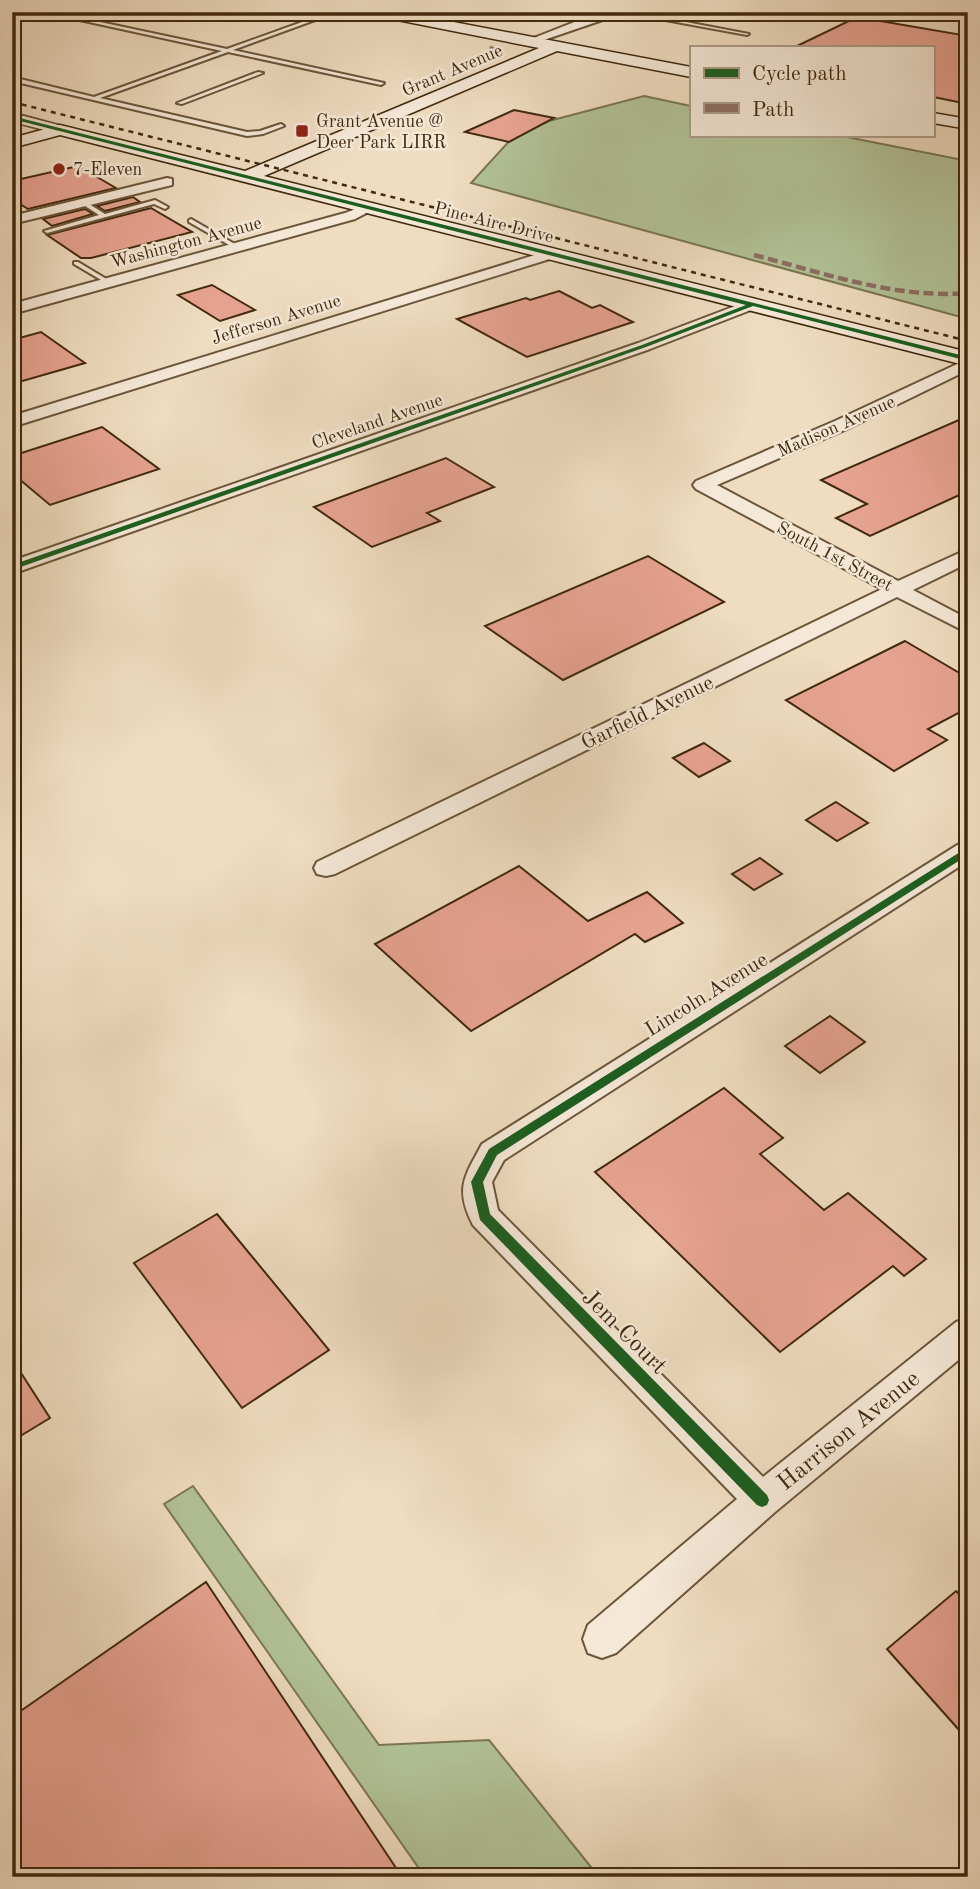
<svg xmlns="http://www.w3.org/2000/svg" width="980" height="1889" font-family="'Old Standard TT',serif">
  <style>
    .green { fill: #b2c298; stroke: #7a7652; stroke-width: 2 }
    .building { fill: #e7a391; stroke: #41290d; stroke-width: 2 }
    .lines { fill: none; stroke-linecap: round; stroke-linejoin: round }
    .lane-casing { stroke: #6c563a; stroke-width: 4 }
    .street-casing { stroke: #6c563a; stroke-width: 4 }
    .secondary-casing { stroke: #41290d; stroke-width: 3 }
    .lane { fill: #f5e8d7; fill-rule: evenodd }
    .street { fill: #f5e8d7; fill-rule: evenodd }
    .secondary { fill: #f5e8d7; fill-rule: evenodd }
    .rail { stroke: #41290d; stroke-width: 2.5; stroke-dasharray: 5 5; stroke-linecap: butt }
    .quiet-far1 { stroke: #8d6e63; stroke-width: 3.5; stroke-dasharray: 8 3.5; stroke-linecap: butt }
    .quiet { stroke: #8d6e63; stroke-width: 4.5; stroke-dasharray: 10 4.5; stroke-linecap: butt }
    .cycleway-casing { stroke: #f5e8d7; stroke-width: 5 }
    .cycleway { fill: #1b5e20; fill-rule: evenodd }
    .poi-dot { fill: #8f2418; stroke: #f5e8d7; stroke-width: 2.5 }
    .labels { text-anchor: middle; stroke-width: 5; stroke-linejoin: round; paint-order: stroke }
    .far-street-label { font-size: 18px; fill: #41290d; stroke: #f5e8d7 }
    .far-poi-label { font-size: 18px; fill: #41290d; stroke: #f5e8d7; text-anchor: start }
    .street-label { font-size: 21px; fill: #41290d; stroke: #f5e8d7 }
    .near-street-label { font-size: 24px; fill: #41290d; stroke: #f5e8d7 }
  </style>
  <rect width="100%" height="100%" fill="#efdcc1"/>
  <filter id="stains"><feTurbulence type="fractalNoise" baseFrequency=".00286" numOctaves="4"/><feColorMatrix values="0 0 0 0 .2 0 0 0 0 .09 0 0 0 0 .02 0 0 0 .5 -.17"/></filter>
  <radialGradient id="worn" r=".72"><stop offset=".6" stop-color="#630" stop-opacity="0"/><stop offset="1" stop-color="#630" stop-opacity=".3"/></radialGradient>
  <g class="green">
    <path d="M455 12H551C520 26 487 19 455 12Z"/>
    <path d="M644 96 691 106V135H837L968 161V319L471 183 512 138 549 121Z"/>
    <path d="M193 1486 379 1745 489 1740 599 1877H425L164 1504Z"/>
  </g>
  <g class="building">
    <path d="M857 17 968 36V104L933 97V47H795Z"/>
    <path d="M514 110 554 118 509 142 465 132Z"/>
    <path d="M78 166 116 188 28 209 12 199V181Z"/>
    <path d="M133 197 140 202 105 211 97 206Z"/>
    <path d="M151 208 192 232 91 258H81L47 235Z"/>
    <path d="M85 209 93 214 52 226 43 219Z"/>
    <path d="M212 285 255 310 220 321 178 295Z"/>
    <path d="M559 291 592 308 600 305 633 322 527 357 457 319 526 298 530 300Z"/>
    <path d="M41 332 85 363 12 384V340Z"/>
    <path d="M968 416V491L870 536 836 518 867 504 821 480Z"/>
    <path d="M102 427 159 469 50 505 12 473V456Z"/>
    <path d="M446 458 494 487 427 513 440 521 372 547 314 507Z"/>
    <path d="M648 556 724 602 563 680 485 626Z"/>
    <path d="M905 641 968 678V708L928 729 947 740 894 771 786 700Z"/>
    <path d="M704 743 730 761 699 777 673 758Z"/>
    <path d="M836 802 868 823 837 841 806 820Z"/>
    <path d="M760 858 782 874 754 890 732 874Z"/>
    <path d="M519 866 588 921 647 892 683 923 645 942 635 934 471 1031 375 944Z"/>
    <path d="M830 1016 865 1042 820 1073 785 1046Z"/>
    <path d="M724 1088 783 1138 760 1154 824 1210 848 1193 926 1259 904 1276 893 1266 780 1352 595 1172Z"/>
    <path d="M217 1214 329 1350 242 1408 134 1263Z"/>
    <path d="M12 1359 50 1418 12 1441Z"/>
    <path d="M206 1582 402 1877H12V1717Z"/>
    <path d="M956 1591 968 1603V1740L887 1649Z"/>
  </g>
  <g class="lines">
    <defs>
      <g id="lane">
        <path d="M28 12H36L12 20V17Z"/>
        <path d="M43 12H53L227 49 330 12H337L233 50 384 83 381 85 228 52 100 98 247 132 260 131 281 124 284 126 263 134 247 136 12 81V77L94 97 222 51Z"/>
        <path d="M622 12H633L749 34 747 35Z"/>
        <path d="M258 72 263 73 182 104 177 103Z"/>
        <path d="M155 200 168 207 165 209 154 204 47 233 44 231 99 215 82 204V202H86L105 214Z"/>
        <path d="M191 219 240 247 241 248 236 249 189 222V220Z"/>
        <path d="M74 262H78L113 283 108 284 74 264Z"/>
      </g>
      <g id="street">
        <path d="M600 12H626L535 43 526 41Z"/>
        <path d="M12 113 64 127 66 130 60 134 12 121Z"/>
        <path d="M167 178 172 179V185L12 224V216Z"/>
        <path d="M369 204 376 208 355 219 12 314V304L345 213Z"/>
        <path d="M551 250 558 254 556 257 12 427V416Z"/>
        <path d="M751 300 759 305 756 308 650 349 12 574V561L638 343Z"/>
        <path d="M968 359V370L847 429 717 485 898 581 968 549V563L913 590 968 619V633L897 597 335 874 326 876 317 874 314 868 317 862 882 589 696 489 693 485 696 481 835 421Z"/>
        <path d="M968 842V861L504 1160 492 1182 498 1210 763 1477 956 1322 968 1318V1352L775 1512 616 1653 602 1658 588 1653 583 1639 588 1625 737 1499 473 1225C454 1188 465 1176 482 1144L959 844Z"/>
      </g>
      <g id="secondary">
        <path d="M370 12H401L691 67V77L557 51 264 176 968 352V366L60 135 12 148V138L60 125 245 171 539 48 377 16Z"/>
        <path d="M933 113 968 119V129L933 123Z"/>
      </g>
    </defs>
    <use href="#lane" class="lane-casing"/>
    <use href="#street" class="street-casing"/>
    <use href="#secondary" class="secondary-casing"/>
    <use href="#lane" class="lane"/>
    <use href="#street" class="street"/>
    <use href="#secondary" class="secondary"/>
    <path class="rail" d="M12 102 968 341"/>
    <path class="quiet-far1" d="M490 47 497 51 494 53"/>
    <path class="quiet" d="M754 255C824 273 895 299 968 293"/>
    <defs>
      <g id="cycleway">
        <path d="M12 116 968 357V361L753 306 646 347 12 570V565L642 345 746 305 12 119Z"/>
        <path d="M968 847V855L497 1155 483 1182 490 1214 767 1495 769 1500 767 1505 762 1507 757 1505 480 1220 471 1182 489 1149Z"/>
      </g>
    </defs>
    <use href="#cycleway" class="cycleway-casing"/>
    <use href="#cycleway" class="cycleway"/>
  </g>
  <g class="poi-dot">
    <rect x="295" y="124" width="14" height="14" rx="3.5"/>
    <circle cx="59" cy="169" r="7"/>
  </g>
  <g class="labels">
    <g class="far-street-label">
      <text transform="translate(452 70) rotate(-23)" y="6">Grant Avenue</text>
      <text transform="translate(494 222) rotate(14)" y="6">Pine Aire Drive</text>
      <text transform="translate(186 242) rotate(-15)" y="6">Washington Avenue</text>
      <text transform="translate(276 319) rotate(-17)" y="6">Jefferson Avenue</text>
      <text transform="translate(377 421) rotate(-19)" y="6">Cleveland Avenue</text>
      <text transform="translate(836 426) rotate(-24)" y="6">Madison Avenue</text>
      <text transform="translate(835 556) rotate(28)" y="6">South 1st Street</text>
    </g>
    <g class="far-poi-label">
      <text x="316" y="127">Grant Avenue @<tspan x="316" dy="21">Deer Park LIRR</tspan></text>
      <text x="73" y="175">7-Eleven</text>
    </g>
    <g class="street-label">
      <text transform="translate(647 712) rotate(-26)" y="7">Garfield Avenue</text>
      <text transform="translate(706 994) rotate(-32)" y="7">Lincoln Avenue</text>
    </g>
    <g class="near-street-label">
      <text transform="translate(625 1331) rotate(45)" y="8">Jem Court</text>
      <text transform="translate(848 1430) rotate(-39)" y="8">Harrison Avenue</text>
    </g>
  </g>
  <rect width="980" height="1889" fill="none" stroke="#efdcc1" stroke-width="42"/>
  <rect x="14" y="14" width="952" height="1861" fill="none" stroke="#41290d" stroke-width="3.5"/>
  <rect x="21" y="21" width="938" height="1847" fill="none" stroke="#41290d" stroke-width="2"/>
  <rect x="690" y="46" width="245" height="91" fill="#f5e8d7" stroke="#ad9c86" stroke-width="2"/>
  <rect x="704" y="68" width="35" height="10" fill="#1b5e20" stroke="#ad9c86" stroke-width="2"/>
  <text x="752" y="80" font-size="21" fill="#41290d">Cycle path</text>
  <rect x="704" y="103" width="35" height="10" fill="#8d6e63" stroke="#ad9c86" stroke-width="2"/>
  <text x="752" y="116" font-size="21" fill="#41290d">Path</text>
  <rect width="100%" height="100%" filter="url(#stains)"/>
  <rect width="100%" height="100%" fill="url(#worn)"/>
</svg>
